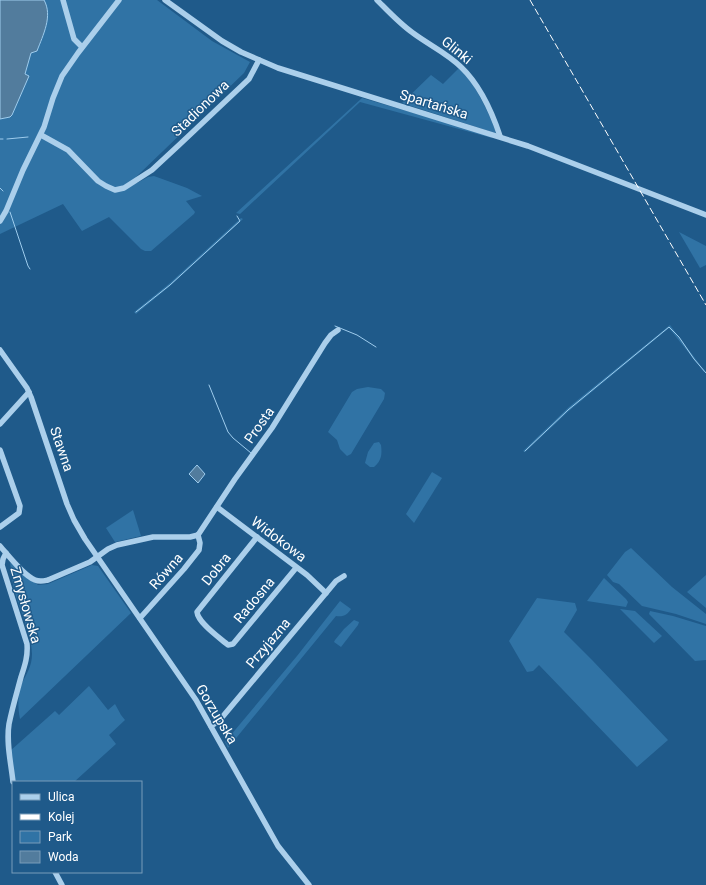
<svg xmlns="http://www.w3.org/2000/svg" width="706" height="885" font-family="Roboto,sans-serif">
  <style>
    .green { fill: #3073a5 }
    .water { fill: #527c9d; stroke: #9ecced }
    .lines { fill: none; stroke-linecap: round; stroke-linejoin: round }
    .stream { stroke: #9ecced; stroke-width: 1 }
    .minor { stroke: #abcfeb; stroke-width: 5.5 }
    .rail { stroke: #fff; stroke-width: 1; stroke-dasharray: 7 3; stroke-linecap: butt }
    .labels { text-anchor: middle; stroke-width: 3; stroke-linejoin: round; paint-order: stroke }
    .street-label { font-size: 14px; fill: #fff; stroke: #1f5a8a }
  </style>
  <rect width="100%" height="100%" fill="#1f5a8a"/>
  <g class="green">
    <path d="M0 0H157L212 41 250 62 244 73 136 177 137 183 148 177 154 176 187 188 202 196 186 201 195 212 194 214 151 251H145L141 249 109 217 82 231 63 204 0 234Z"/>
    <path d="M460 67C476 87 487 108 496 132L495 133 402 103 431 75 443 84Z"/>
    <path d="M362 98 490 135 492 138 360 102 240 214 236 213Z"/>
    <path d="M241 218 243 219 170 286 136 314 134 312 170 283Z"/>
    <path d="M679 232 706 246V265L700 268Z"/>
    <path d="M670 325 704 370V372L669 328 570 410 525 452 523 451 569 407Z"/>
    <path d="M368 387 381 389 385 393 384 399 351 454 347 456 340 449 337 440 328 432 352 392 357 389Z"/>
    <path d="M379 442 381 445C382 454 382 460 374 467H370L365 463 368 452 374 443Z"/>
    <path d="M432 472 442 478 414 523 406 514Z"/>
    <path d="M133 510 141 536 115 542 106 528Z"/>
    <path d="M631 548 672 587 706 614V624L676 614 642 606 619 584 613 582 607 575 625 552Z"/>
    <path d="M10 562 38 585 48 584 92 565 98 566 131 613 20 719C18 709 17 693 22 683 27 673 32 666 32 654 32 635 19 609 14 589 12 580 11 571 10 562Z"/>
    <path d="M706 575V608L687 592Z"/>
    <path d="M604 578 626 599 628 602 626 607 587 601Z"/>
    <path d="M537 598 575 603 577 610 564 632 593 661 668 740 637 767 539 665 533 671 527 672 509 641Z"/>
    <path d="M340 601 351 609C347 615 344 617 336 616L228 748 225 742 297 656Z"/>
    <path d="M620 609 635 611 662 636 654 643Z"/>
    <path d="M650 611 673 616 706 626V660L695 661 649 614Z"/>
    <path d="M354 620 359 622 358 625 341 647 334 642 335 640 344 629Z"/>
    <path d="M89 686 108 710 115 704 121 715 125 720 109 735 116 744 74 782H15L10 751 55 711 59 715Z"/>
  </g>
  <g class="water">
    <path d="M0 0H44C53 16 43 35 37 51L31 53 25 74 29 76 12 115 10 117 0 119Z"/>
    <path d="M197 465 205 474 198 483 189 474Z"/>
  </g>
  <g class="lines">
    <g class="stream">
      <path d="M0 139H3"/>
      <path d="M7 139 28 137"/>
      <path d="M0 188 3 191"/>
      <path d="M10 212 28 266 30 269"/>
      <path d="M136 312 170 285 240 221 237 216"/>
      <path d="M335 326 357 335 376 347"/>
      <path d="M209 385 228 432 233 438 251 453"/>
      <path d="M525 451 568 410 669 327 679 337 694 359 706 373"/>
    </g>
    <g class="minor">
      <path d="M63 0 74 39 82 47"/>
      <path d="M165 0 222 41 241 52 278 68 528 146 706 215"/>
      <path d="M377 0C388 11 400 24 413 33 429 45 447 53 461 67 480 85 492 112 500 136"/>
      <path d="M41 135 68 150 98 181 106 186 115 190 124 188 152 170 179 145 249 79 259 60"/>
      <path d="M0 221 6 211 23 170 44 127 53 98 62 76 78 53 119 0"/>
      <path d="M0 350 27 388 31 397 67 504 74 520 85 539 196 700 278 846 309 885"/>
      <path d="M0 424 29 392"/>
      <path d="M0 450 20 506 19 513 0 527"/>
      <path d="M217 507 307 575 326 593"/>
      <path d="M198 535 235 479 272 428 325 343 331 335 338 330"/>
      <path d="M257 537 197 612C198 623 220 638 228 645L233 644 296 568"/>
      <path d="M0 546C9 556 23 575 35 580 40 582 43 581 48 580L90 562 108 549 117 545 153 537H190L198 535"/>
      <path d="M6 553 3 559 2 565 27 644C28 656 25 665 21 677 17 692 12 709 9 724 6 743 11 763 13 782"/>
      <path d="M140 618 184 569 199 550 200 543 198 535"/>
      <path d="M211 726 219 721 326 593 336 581 344 576"/>
      <path d="M55 872 62 885"/>
    </g>
    <path class="rail" d="M530 0 706 305"/>
  </g>
  <g class="labels">
    <g class="street-label">
      <text transform="translate(457 50) rotate(39)" y="5">Glinki</text>
      <text transform="translate(434 104) rotate(17)" y="5">Spartańska</text>
      <text transform="translate(200 108) rotate(-44)" y="5">Stadionowa</text>
      <text transform="translate(259 425) rotate(-55)" y="5">Prosta</text>
      <text transform="translate(62 449) rotate(71)" y="5">Stawna</text>
      <text transform="translate(279 539) rotate(37)" y="5">Widokowa</text>
      <text transform="translate(216 569) rotate(-51)" y="5">Dobra</text>
      <text transform="translate(166 571) rotate(-49)" y="5">Równa</text>
      <text transform="translate(254 600) rotate(-50)" y="5">Radosna</text>
      <text transform="translate(26 605) rotate(74)" y="5">Zmysłowska</text>
      <text transform="translate(268 643) rotate(-50)" y="5">Przyjazna</text>
      <text transform="translate(217 714) rotate(59)" y="5">Gorzupska</text>
    </g>
  </g>
  <rect x="12" y="781" width="130" height="92" fill="#1f5a8a" stroke="#799cb9"/>
  <rect x="20" y="794" width="20" height="6" fill="#abcfeb" stroke="#799cb9"/>
  <text x="48" y="801" font-size="12" fill="#ffffff">Ulica</text>
  <rect x="20" y="814" width="20" height="6" fill="#ffffff" stroke="#799cb9"/>
  <text x="48" y="821" font-size="12" fill="#ffffff">Kolej</text>
  <rect x="20" y="831" width="20" height="12" fill="#3073a5" stroke="#799cb9"/>
  <text x="48" y="841" font-size="12" fill="#ffffff">Park</text>
  <rect x="20" y="851" width="20" height="12" fill="#527c9d" stroke="#799cb9"/>
  <text x="48" y="861" font-size="12" fill="#ffffff">Woda</text>
</svg>
